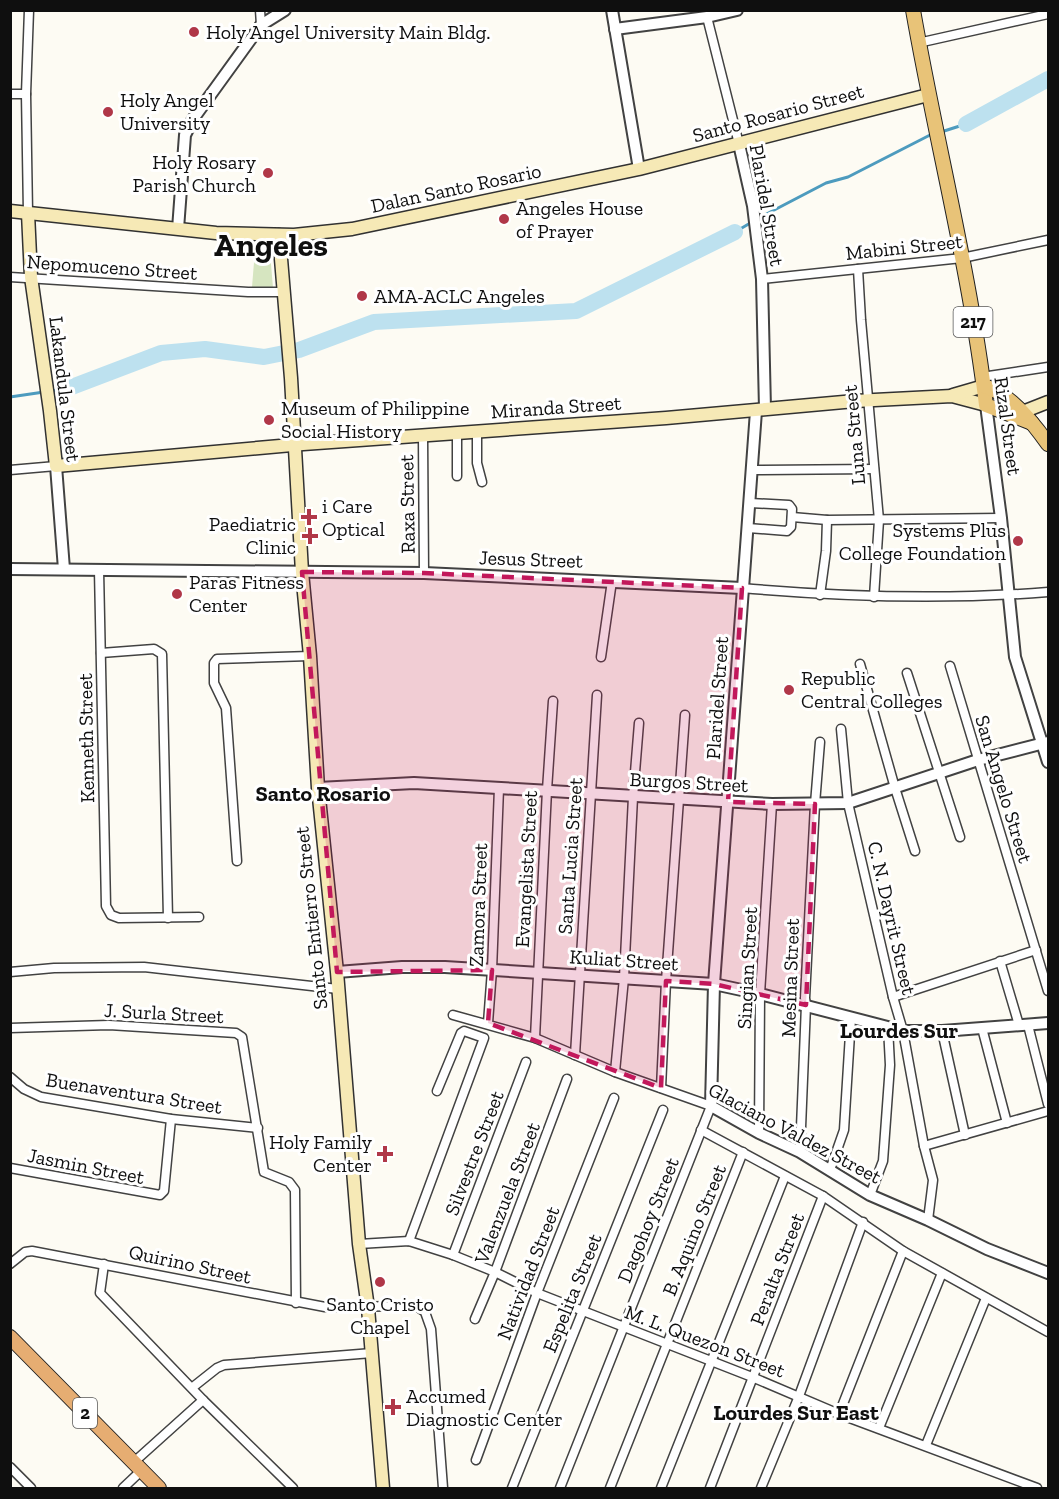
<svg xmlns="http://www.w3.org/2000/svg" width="1059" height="1499" font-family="'Zilla Slab',serif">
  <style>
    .green { fill: #d6e5c0 }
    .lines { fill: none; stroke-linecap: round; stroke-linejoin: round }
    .stream { stroke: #4d9bbe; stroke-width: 3 }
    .river { stroke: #bde1ef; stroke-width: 16 }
    .minor-casing { stroke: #424242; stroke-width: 11 }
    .tertiary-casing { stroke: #424242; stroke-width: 14 }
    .secondary-casing { stroke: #313131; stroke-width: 15 }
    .primary-casing { stroke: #202020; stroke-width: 16 }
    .trunk-casing { stroke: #202020; stroke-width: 16 }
    .minor { stroke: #fff; stroke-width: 8 }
    .tertiary { stroke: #fff; stroke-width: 10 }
    .secondary { stroke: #f6e9b6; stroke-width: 12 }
    .primary { stroke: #e8c378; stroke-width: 14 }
    .trunk { stroke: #e6ad72; stroke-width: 14 }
    .marked { fill: #c2185b; fill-opacity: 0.2; stroke: #c2185b; stroke-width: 4.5; stroke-dasharray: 12 8; stroke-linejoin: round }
    .poi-dot { fill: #b03748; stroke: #fff; stroke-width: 2 }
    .labels { text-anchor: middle; stroke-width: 6; stroke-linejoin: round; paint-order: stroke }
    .shield { fill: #fff; stroke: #575757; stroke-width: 1.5 }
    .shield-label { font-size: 18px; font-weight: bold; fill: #0f0f0f }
    .poi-label { font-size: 20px; fill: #0f0f0f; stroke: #fff; text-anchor: start }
    .street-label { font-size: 20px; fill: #0f0f0f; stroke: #fff }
    .quarter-label { font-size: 22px; font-weight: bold; fill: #0f0f0f; stroke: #fff }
    .town-label { font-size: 32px; font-weight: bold; fill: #0f0f0f; stroke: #fff }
  </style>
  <rect width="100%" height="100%" fill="#fdfbf3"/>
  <path class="green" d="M255 250 270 252 273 288 252 287Z"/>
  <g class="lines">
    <g class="stream">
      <path d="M941 132 966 124"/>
      <path d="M757 219 826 183 848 177 932 134"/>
      <path d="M735 232 752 222"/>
      <path d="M51 391 69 388"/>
      <path d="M10 397 44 392"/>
    </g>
    <g class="river">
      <path d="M966 124 1048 79"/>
      <path d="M69 388 161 353 205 349 264 357 299 350 374 322 576 311 735 232"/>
    </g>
    <defs>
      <g id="minor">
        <path d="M260 10 261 25"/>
        <path d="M707 17 739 144"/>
        <path d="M918 43 1048 14"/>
        <path d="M10 94H26"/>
        <path d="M28 213 26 94 29 10"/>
        <path d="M858 269 861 320 879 520 874 597"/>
        <path d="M10 277 248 292H282"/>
        <path d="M762 279 962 258 1048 240"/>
        <path d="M982 377 1048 367"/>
        <path d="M477 432V463L482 482"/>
        <path d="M423 436 424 573"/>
        <path d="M10 470 56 466"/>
        <path d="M752 470 874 469"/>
        <path d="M457 476V434"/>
        <path d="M792 517 827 520 1001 518"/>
        <path d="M748 528 787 531 791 527 792 509 789 505 750 503"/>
        <path d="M99 570 106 906 111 915 119 918 199 917"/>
        <path d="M742 588C844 597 946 600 1048 592"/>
        <path d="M820 595 826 551 827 520"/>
        <path d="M101 653 154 649 162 654 168 918"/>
        <path d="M601 657 612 581"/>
        <path d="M860 664 895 788 915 851"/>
        <path d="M950 666 1048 991"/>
        <path d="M907 673 960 837"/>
        <path d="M841 729 848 803 893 997 903 1031 924 1146 933 1180 928 1220"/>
        <path d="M237 861 226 708 214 683V663L217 659 310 656"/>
        <path d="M1000 961 1019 1025"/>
        <path d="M10 972 54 968 144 967 338 989"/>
        <path d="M893 997 1036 950"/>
        <path d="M453 1015 535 1038 615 1072 711 1106 560 1488"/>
        <path d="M488 1023 492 970 499 788"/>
        <path d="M1028 1025 1048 1104"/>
        <path d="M10 1028 109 1025 236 1033 242 1037 264 1172 289 1182 295 1190 296 1303"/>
        <path d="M982 1028 1007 1123"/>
        <path d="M942 1031 965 1135"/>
        <path d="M535 1038 547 790 553 701"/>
        <path d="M575 1055 597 695"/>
        <path d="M615 1072 624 978 633 797 639 723"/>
        <path d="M10 1077 24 1089 41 1097 171 1119 258 1128"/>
        <path d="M661 1088 666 981 685 715"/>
        <path d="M701 1130 823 1196 903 1251 1048 1332"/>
        <path d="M759 1133 760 994 772 804"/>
        <path d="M924 1146 1048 1111"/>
        <path d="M800 1152 806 1005 805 998 815 804 820 742"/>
        <path d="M10 1168 160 1195 164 1191 171 1119"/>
        <path d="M830 1170 844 1130 851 1018"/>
        <path d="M870 1195 883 1161 890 1065 888 1027"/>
        <path d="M409 1241 484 1038 464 1031 461 1033 437 1091"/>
        <path d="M359 1244 409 1241 453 1255 495 1272 537 1293 752 1377 839 1414 1037 1488"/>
        <path d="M453 1255 526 1062"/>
        <path d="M10 1264 25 1252 32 1251 325 1307 416 1306 425 1312 431 1329 443 1488"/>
        <path d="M104 1264 100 1293 203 1400 293 1488"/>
        <path d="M475 1319 495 1272 567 1079"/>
        <path d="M193 1387 217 1368 224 1365 372 1353"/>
        <path d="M839 1414 903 1251"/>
        <path d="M879 1428 942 1273"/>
        <path d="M926 1445 986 1298"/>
        <path d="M476 1460 537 1293 614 1098"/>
        <path d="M134 1462 203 1400"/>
        <path d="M10 1467 31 1488"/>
        <path d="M123 1488 142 1470"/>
        <path d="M512 1488 663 1110"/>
        <path d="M610 1488 743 1152"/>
        <path d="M661 1488 785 1176"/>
        <path d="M710 1488 823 1196"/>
        <path d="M761 1488 799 1396 863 1222"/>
      </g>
      <g id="tertiary">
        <path d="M612 10 639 169"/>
        <path d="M615 29 707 17 737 10"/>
        <path d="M739 144 753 206 762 279 765 409"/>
        <path d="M178 229 185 135 193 119 261 25 285 10"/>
        <path d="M986 405 1001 518 1015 657 1048 762"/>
        <path d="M756 411 714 984 711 1106 759 1133 800 1152 870 1195 928 1220 987 1249 1048 1273"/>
        <path d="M56 466 64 569"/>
        <path d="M10 569 424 573 742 588"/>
        <path d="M318 788 414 783 772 804 848 803 978 760 1048 742"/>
        <path d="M337 972 402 967H445L714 984 760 994 903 1031H942L1048 1023"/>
      </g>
      <g id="secondary">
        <path d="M10 211 216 233 294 235 352 229 639 169 928 95"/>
        <path d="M28 213 31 277 50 411 56 466 303 444 666 418 855 401 952 396 986 405"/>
        <path d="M279 235 291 378 302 572 310 656 318 788 337 972 359 1244 368 1308 383 1488"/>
        <path d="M953 395 984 386"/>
        <path d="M1015 415 1048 402"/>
      </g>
      <g id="primary">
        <path d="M913 10C936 142 970 272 986 405L1032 423"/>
        <path d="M984 386C1009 393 1034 424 1048 444"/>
      </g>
      <path id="trunk" d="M10 1337 159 1488"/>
    </defs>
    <use href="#minor" class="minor-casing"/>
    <use href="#tertiary" class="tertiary-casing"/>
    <use href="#secondary" class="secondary-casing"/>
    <use href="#primary" class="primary-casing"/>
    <use href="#trunk" class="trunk-casing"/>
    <use href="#minor" class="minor"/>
    <use href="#tertiary" class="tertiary"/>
    <use href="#secondary" class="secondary"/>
    <use href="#primary" class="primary"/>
    <use href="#trunk" class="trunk"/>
  </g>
  <path class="marked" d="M302 572 424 573 742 588 728 802 815 804 806 1005 714 984 666 981 661 1088 488 1023 492 970 337 972Z"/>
  <g class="poi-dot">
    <circle cx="194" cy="32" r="6"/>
    <circle cx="108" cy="112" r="6"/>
    <circle cx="268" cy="173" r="6"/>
    <circle cx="504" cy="219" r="6"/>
    <circle cx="362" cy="296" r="6"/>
    <circle cx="269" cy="420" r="6"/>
    <path d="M306 508h6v6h6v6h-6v6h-6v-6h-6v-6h6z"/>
    <path d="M307 527h6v6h6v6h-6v6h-6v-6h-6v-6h6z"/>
    <circle cx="1018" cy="541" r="6"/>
    <circle cx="177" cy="594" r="6"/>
    <circle cx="789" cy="690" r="6"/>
    <path d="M382 1145h6v6h6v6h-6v6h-6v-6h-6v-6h6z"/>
    <circle cx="380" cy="1282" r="6"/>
    <path d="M390 1398h6v6h6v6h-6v6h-6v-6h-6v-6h6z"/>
  </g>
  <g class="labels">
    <g class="shield">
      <rect x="953.5" y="307" width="39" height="30" rx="4.5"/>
      <rect x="73" y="1398" width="24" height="30" rx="4.5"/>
    </g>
    <g class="shield-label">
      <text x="973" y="328">217</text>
      <text x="85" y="1419">2</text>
    </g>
    <g class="poi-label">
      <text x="206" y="39">Holy Angel University Main Bldg.</text>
      <text x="120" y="107">Holy Angel<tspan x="120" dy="23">University</tspan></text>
      <text x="256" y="169" text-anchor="end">Holy Rosary<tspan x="256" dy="23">Parish Church</tspan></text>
      <text x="516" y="215">Angeles House<tspan x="516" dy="23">of Prayer</tspan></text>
      <text x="374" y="303">AMA-ACLC Angeles</text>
      <text x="281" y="415">Museum of Philippine<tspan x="281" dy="23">Social History</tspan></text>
      <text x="322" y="513">i Care<tspan x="322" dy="23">Optical</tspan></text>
      <text x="296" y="531" text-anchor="end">Paediatric<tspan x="296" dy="23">Clinic</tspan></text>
      <text x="1006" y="537" text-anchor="end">Systems Plus<tspan x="1006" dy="23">College Foundation</tspan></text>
      <text x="189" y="589">Paras Fitness<tspan x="189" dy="23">Center</tspan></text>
      <text x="801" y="685">Republic<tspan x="801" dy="23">Central Colleges</tspan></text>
      <text x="372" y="1149" text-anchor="end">Holy Family<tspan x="372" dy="23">Center</tspan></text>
      <text x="380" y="1311" text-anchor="middle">Santo Cristo<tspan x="380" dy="23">Chapel</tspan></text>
      <text x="406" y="1403">Accumed<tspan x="406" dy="23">Diagnostic Center</tspan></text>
    </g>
    <g class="street-label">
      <text transform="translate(778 113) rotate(-15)" y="7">Santo Rosario Street</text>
      <text transform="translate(456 188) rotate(-12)" y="7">Dalan Santo Rosario</text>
      <text transform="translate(767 205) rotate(80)" y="7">Plaridel Street</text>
      <text transform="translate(904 247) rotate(-6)" y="7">Mabini Street</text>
      <text transform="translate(112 267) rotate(4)" y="7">Nepomuceno Street</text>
      <text transform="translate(65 389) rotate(83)" y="7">Lakandula Street</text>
      <text transform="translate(556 407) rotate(-4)" y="7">Miranda Street</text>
      <text transform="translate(1008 426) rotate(82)" y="7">Rizal Street</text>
      <text transform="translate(854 435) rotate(-95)" y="7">Luna Street</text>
      <text transform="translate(407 504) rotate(-91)" y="7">Raxa Street</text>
      <text transform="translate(531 559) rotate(2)" y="7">Jesus Street</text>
      <text transform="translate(717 698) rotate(-86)" y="7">Plaridel Street</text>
      <text transform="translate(86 738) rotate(-91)" y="7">Kenneth Street</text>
      <text transform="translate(689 782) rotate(3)" y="7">Burgos Street</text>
      <text transform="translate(1004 789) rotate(73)" y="7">San Angelo Street</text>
      <text transform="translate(570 856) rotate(-86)" y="7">Santa Lucia Street</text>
      <text transform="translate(526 869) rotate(-87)" y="7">Evangelista Street</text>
      <text transform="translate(478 905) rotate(-88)" y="7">Zamora Street</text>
      <text transform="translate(311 918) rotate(-96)" y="7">Santo Entierro Street</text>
      <text transform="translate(892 918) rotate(77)" y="7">C. N. Dayrit Street</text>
      <text transform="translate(624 960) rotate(4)" y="7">Kuliat Street</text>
      <text transform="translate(747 968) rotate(-87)" y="7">Singian Street</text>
      <text transform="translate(790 978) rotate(-88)" y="7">Mesina Street</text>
      <text transform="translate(164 1013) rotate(3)" y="7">J. Surla Street</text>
      <text transform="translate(134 1093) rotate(9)" y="7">Buenaventura Street</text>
      <text transform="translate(795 1133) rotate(28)" y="7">Glaciano Valdez Street</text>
      <text transform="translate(474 1153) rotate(-69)" y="7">Silvestre Street</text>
      <text transform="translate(86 1166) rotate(11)" y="7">Jasmin Street</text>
      <text transform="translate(507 1193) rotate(-69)" y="7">Valenzuela Street</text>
      <text transform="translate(648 1220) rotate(-68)" y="7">Dagohoy Street</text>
      <text transform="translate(694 1230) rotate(-68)" y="7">B. Aquino Street</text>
      <text transform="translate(190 1264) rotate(12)" y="7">Quirino Street</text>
      <text transform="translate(777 1269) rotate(-69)" y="7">Peralta Street</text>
      <text transform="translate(528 1273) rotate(-69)" y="7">Natividad Street</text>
      <text transform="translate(572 1293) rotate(-68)" y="7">Espelita Street</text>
      <text transform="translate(705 1341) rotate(21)" y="7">M. L. Quezon Street</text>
    </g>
    <g class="quarter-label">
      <text x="323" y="801">Santo Rosario</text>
      <text x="899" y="1038">Lourdes Sur</text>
      <text x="796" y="1420">Lourdes Sur East</text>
    </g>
    <g class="town-label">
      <text x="271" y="256">Angeles</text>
    </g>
  </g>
  <rect width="1059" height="1499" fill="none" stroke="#0f0f0f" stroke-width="24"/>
</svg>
